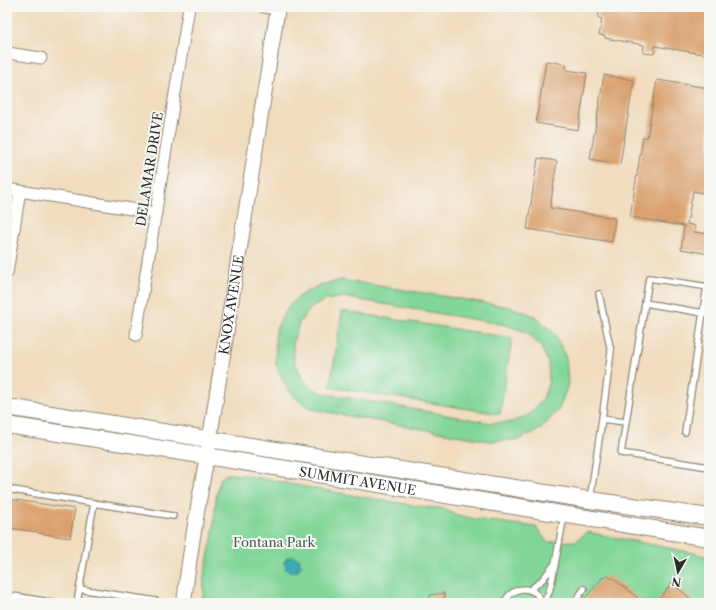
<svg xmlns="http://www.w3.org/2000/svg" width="716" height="610" font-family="'Libre Caslon Text',serif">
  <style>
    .green { fill: #82d699; stroke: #568062; fill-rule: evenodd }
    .water { fill: #3aabb6; stroke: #326b70 }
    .building { fill: #daa16e }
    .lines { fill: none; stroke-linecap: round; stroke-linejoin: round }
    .service-casing { stroke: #8e8474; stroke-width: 8 }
    .minor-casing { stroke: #8e8474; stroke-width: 13 }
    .tertiary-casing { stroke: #8e8474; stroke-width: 16 }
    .secondary-casing { stroke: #8e8474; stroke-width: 18 }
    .service { stroke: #fff; stroke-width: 5.5 }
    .minor { stroke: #fff; stroke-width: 11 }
    .tertiary { stroke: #fff; stroke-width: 14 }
    .secondary { stroke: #fff; stroke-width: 16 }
    .labels { text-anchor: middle; stroke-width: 4; stroke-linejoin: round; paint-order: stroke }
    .street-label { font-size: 13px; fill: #2b2b2b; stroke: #f6f6f2 }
    .park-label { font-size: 13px; fill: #455e4c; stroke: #f6f6f2 }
  </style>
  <rect width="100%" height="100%" fill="#f6f6f2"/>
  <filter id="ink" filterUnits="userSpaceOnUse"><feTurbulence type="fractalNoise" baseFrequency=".025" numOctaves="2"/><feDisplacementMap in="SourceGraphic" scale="8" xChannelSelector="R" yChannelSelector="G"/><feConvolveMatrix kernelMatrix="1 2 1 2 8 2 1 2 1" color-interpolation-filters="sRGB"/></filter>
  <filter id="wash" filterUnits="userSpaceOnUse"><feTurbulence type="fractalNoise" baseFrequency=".012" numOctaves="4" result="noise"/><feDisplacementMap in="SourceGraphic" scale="16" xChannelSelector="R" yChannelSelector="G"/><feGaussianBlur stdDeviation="0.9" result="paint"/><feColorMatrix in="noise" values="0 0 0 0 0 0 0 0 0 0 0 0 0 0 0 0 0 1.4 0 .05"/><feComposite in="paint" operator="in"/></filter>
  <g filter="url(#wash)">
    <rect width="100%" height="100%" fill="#f1dcbd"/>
    <g class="green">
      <path d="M342 280 510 307 535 316 555 334 566 358 568 384 559 409 541 429 517 440 490 441 321 411 309 407 298 400 287 389 276 365 275 339 277 327 284 314 291 304 301 295 320 285ZM343 297 506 325 526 332 540 345 548 362 549 381 543 399 530 414 512 422 492 423 322 393 313 389 302 378 294 361 293 342 299 323 310 309 325 300Z"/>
      <path d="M342 311 512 338 500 414 330 387Z"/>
      <path d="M227 474 244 475 328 491 411 505 424 507 441 508 458 515 475 519 536 527 547 542 576 541 587 532 689 552 709 557V603H203L204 576 213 535 216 497 220 479Z"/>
    </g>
    <path class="water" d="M293 555 296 558 300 559 299 562 302 565 299 567V569L298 571 296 572 294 571 291 573 289 570H286L285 568 286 566 283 563 286 560 287 557H291Z"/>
    <g id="blocks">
      <g class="building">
        <path d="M600 7H709V55L655 46 654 54 643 53 644 45 605 38V36L599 35 602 19 598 18Z"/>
        <path d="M546 61 566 64V70L587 73 578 130 536 123Z"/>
        <path d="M604 75 634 80 620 164 590 159Z"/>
        <path d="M657 80 709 88V194L693 191 687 224 695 226 694 232 709 234V254L681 249 684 226 630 217 643 137 647 138Z"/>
        <path d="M538 158 557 161 550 208 615 218 612 242 527 229Z"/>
        <path d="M9 499 75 509 70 538 38 533V532L7 528V506H8Z"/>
        <path d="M607 575 612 579 613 578 644 603H581L603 577 604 578Z"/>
        <path d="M672 583 696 603H656Z"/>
        <path d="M444 593 445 603H431L430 595Z"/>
      </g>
    </g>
  </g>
  <g filter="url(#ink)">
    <use href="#blocks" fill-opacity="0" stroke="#8e8474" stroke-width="1"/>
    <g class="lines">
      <defs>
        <g id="service">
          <path d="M709 287 649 278 621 453 709 467"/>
          <path d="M645 303 709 314"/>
          <path d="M602 419 625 422"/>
          <path d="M685 432 707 286"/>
          <path d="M7 489 173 516"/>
          <path d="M590 500 602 419 611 352 599 294"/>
          <path d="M79 589 156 601"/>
          <path d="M530 590 542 580 554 565"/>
          <path d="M7 595 56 603"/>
          <path d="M77 603 94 503"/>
          <path d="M504 603C512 585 535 584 542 603"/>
          <path d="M544 603 549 592 553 575 564 516"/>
          <path d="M574 603 584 589"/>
        </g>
        <g id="minor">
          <path d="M264 7 278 9"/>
          <path d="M7 53 41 58"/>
          <path d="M7 189 156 213"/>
          <path d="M7 273 20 191"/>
          <path d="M136 335 189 7"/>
        </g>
        <g id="tertiary">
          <path id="s1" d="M184 603C189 554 198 505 207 456L278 7"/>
        </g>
        <g id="secondary">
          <path d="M7 407 590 500 709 517"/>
          <path id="s2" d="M7 425 188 453 709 538"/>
        </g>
      </defs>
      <use href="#service" class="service-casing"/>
      <use href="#minor" class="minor-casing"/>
      <use href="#tertiary" class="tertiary-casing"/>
      <use href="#secondary" class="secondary-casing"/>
      <use href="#service" class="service"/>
      <use href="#minor" class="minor"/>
      <use href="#tertiary" class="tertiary"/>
      <use href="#secondary" class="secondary"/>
    </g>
  </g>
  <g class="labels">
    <g class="street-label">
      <text transform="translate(149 169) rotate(-81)" y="5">DELAMAR DRIVE</text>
      <text dy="5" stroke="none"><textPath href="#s1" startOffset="302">KNOX AVENUE</textPath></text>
      <text dy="5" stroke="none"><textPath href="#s2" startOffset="355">SUMMIT AVENUE</textPath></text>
    </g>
    <g class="park-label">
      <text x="274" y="547">Fontana Park</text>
    </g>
  </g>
  <rect width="716" height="610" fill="none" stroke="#f6f6f2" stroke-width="24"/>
  <g transform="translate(678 572) rotate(189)" stroke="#f6f6f2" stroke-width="3" paint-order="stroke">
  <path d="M0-3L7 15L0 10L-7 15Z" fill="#2b2b2b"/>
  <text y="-6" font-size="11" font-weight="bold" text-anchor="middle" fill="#2b2b2b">N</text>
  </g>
</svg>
